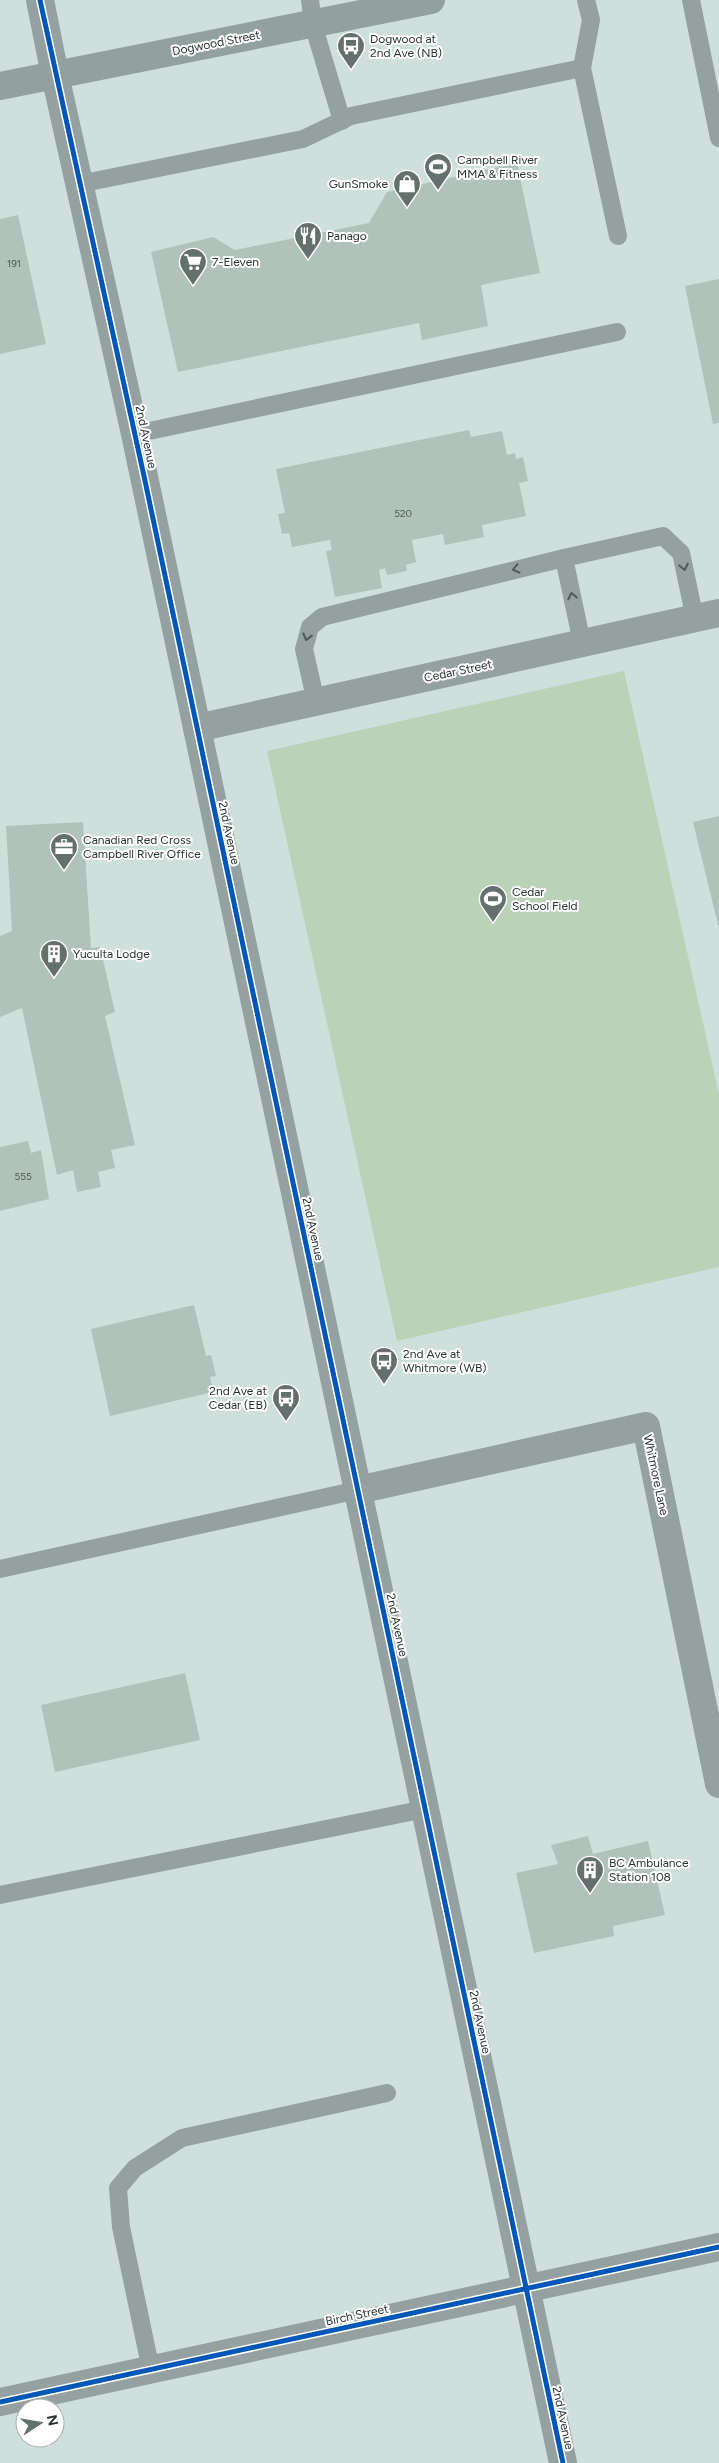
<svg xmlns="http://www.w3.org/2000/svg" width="719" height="2463" font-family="Figtree,sans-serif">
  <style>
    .green { fill: #bad2b8 }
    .building { fill: #b0c2ba }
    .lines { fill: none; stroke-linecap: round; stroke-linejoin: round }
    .service { stroke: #95a1a1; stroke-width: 18 }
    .minor { stroke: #95a1a1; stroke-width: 28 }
    .tertiary { stroke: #95a1a1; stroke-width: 28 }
    .secondary { stroke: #93a0a0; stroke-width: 28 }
    .cycleway-casing { stroke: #fff; stroke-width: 8 }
    .cycleway { stroke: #0057b8; stroke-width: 5 }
    .oneway { stroke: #4f5a58 }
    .labels { text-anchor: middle; stroke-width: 4; stroke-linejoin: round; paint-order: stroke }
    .number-label { font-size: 10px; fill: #4b5853 }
    .poi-label { font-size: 12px; fill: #293431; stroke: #fff; text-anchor: start }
    .street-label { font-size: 12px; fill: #293431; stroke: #fff }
  </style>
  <rect width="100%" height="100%" fill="#cfe0dc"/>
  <path class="green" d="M624 671 719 1094V1267L397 1341 267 751Z"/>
  <g class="building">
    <path d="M517 163 540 273 481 285 488 326 422 340 419 323 178 372 151 252 213 237 235 250 369 223 387 192Z"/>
    <path d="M18 215 46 344 0 354V219Z"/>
    <path d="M719 279V423L713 424 685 286Z"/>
    <path d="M469 430 471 437 502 431 507 455 515 453 516 459 523 457 528 481 519 483 526 516 482 525 484 537 445 545 443 534 412 540 416 562 406 565 407 571 387 575 385 568 379 570 382 588 335 597 326 551 332 550 330 540 292 547 289 533 282 534 278 514 285 513 276 469Z"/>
    <path d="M719 816V925H718L693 822Z"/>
    <path d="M83 822 91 948 100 947 115 1012 105 1016 135 1145 111 1150 115 1168 98 1172 101 1187 77 1192 73 1170 57 1175 22 1008 0 1017V936L12 931 6 826Z"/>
    <path d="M28 1141 31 1153 41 1150 49 1199 0 1211V1147Z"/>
    <path d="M194 1305 206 1356 211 1355 216 1376 210 1377 213 1392 110 1416 91 1329Z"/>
    <path d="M185 1673 200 1740 55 1772 41 1705Z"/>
    <path d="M588 1836 593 1854 648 1841 665 1915 613 1926 614 1936 534 1953 516 1873 558 1864 551 1845Z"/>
  </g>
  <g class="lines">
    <g class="service">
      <path d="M310 0 313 24 342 121"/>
      <path d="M691 0 719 138"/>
      <path d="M582 68 591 20 586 0"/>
      <path d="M79 184 303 139 351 116 582 68 618 236"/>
      <path d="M135 434 617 332"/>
      <path d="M582 643 564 558 663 536 681 553 695 619"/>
      <path d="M316 702 304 649 310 627 322 617 564 558"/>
      <path d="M0 1569 358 1490"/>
      <path d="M0 1895 425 1809"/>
      <path d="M151 2370 121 2227 118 2188 135 2168 182 2138 387 2093"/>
    </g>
    <g class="minor">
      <path d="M40 0 55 75"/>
      <path d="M197 728 719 613"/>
      <path d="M358 1490 646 1426 719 1784"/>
      <path d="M0 2402 719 2247"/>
    </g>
    <path class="tertiary" d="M55 75 135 434 563 2463"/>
    <path class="secondary" d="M0 86 431 0"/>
    <defs>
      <g id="cycleway">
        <path d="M40 0 144 476 563 2463"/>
        <path d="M0 2402 719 2247"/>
      </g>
    </defs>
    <use href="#cycleway" class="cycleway-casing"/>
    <use href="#cycleway" class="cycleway"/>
  </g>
  <defs><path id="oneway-chevron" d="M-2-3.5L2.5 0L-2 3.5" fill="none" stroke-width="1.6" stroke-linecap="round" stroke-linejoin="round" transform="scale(1.25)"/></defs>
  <g class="oneway">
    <use href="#oneway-chevron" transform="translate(684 567) rotate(78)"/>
    <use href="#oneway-chevron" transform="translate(516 569) rotate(166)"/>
    <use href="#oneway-chevron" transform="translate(572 596) rotate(-102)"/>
    <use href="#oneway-chevron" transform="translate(307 637) rotate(104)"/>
  </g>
  <defs>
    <symbol id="bus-pin" viewBox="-11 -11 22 30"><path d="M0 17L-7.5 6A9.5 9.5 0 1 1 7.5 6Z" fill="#63706d" stroke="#fff"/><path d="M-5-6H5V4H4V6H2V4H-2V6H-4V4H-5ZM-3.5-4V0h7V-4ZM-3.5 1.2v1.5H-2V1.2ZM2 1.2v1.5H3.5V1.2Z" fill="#fff"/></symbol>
    <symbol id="stadium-pin" viewBox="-11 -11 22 30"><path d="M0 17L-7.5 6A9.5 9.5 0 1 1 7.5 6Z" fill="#63706d" stroke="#fff"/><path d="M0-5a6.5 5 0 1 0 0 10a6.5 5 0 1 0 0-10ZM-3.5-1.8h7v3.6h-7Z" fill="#fff"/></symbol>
    <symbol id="shop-pin" viewBox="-11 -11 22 30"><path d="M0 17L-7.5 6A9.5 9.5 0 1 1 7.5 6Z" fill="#63706d" stroke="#fff"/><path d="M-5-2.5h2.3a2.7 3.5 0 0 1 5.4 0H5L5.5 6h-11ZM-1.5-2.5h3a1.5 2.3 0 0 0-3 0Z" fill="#fff"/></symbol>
    <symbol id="restaurant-pin" viewBox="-11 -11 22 30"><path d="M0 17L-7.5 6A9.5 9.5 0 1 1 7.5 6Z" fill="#63706d" stroke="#fff"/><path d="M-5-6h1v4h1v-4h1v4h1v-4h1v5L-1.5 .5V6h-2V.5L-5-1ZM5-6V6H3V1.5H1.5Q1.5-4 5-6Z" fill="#fff"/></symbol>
    <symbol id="supermarket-pin" viewBox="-11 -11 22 30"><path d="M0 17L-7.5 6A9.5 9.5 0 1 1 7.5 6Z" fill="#63706d" stroke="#fff"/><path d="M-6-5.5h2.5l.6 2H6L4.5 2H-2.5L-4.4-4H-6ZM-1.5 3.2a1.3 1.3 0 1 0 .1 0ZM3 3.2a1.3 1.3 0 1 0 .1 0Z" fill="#fff"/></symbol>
    <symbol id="office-pin" viewBox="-11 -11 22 30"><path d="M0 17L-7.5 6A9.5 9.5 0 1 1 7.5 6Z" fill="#63706d" stroke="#fff"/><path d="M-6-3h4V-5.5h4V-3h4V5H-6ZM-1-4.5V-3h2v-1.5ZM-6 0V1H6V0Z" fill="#fff"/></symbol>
    <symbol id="building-pin" viewBox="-11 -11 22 30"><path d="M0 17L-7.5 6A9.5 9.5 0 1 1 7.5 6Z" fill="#63706d" stroke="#fff"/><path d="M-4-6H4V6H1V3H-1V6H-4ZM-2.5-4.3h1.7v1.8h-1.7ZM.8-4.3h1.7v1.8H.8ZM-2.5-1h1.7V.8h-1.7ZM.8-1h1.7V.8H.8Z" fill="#fff"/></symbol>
  </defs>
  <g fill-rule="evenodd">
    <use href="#bus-pin" x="335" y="30" width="32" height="43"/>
    <use href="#stadium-pin" x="422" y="151" width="32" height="43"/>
    <use href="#shop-pin" x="391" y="168" width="32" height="43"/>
    <use href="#restaurant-pin" x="292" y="220" width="32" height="43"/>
    <use href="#supermarket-pin" x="177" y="246" width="32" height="43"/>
    <use href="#office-pin" x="48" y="831" width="32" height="43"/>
    <use href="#stadium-pin" x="477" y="883" width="32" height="43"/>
    <use href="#building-pin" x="38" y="938" width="32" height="43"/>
    <use href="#bus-pin" x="368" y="1345" width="32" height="43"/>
    <use href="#bus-pin" x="270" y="1382" width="32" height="43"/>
    <use href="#building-pin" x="574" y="1854" width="32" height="43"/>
  </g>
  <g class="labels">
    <g class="number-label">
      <text x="14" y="267">191</text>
      <text x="403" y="517">520</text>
      <text x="23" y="1180">555</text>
    </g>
    <g class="poi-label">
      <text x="370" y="43">Dogwood at<tspan x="370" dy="14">2nd Ave (NB)</tspan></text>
      <text x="457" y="164">Campbell River<tspan x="457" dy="14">MMA &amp; Fitness</tspan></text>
      <text x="388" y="188" text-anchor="end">GunSmoke</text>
      <text x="327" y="240">Panago</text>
      <text x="212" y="266">7-Eleven</text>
      <text x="83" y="844">Canadian Red Cross<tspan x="83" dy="14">Campbell River Office</tspan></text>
      <text x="512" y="896">Cedar<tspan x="512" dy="14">School Field</tspan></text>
      <text x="73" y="958">Yuculta Lodge</text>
      <text x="403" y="1358">2nd Ave at<tspan x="403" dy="14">Whitmore (WB)</tspan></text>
      <text x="267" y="1395" text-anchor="end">2nd Ave at<tspan x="267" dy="14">Cedar (EB)</tspan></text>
      <text x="609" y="1867">BC Ambulance<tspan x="609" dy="14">Station 108</tspan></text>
    </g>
    <g class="street-label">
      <text transform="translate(216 43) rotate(-11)" y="4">Dogwood Street</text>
      <text transform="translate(146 437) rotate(78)" y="4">2nd Avenue</text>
      <text transform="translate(458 671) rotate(-12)" y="4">Cedar Street</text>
      <text transform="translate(229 833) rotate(78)" y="4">2nd Avenue</text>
      <text transform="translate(313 1229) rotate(78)" y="4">2nd Avenue</text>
      <text transform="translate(656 1475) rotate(78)" y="4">Whitmore Lane</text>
      <text transform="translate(397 1625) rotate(78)" y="4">2nd Avenue</text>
      <text transform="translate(480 2022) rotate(78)" y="4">2nd Avenue</text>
      <text transform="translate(357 2315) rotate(-12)" y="4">Birch Street</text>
      <text transform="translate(563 2418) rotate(78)" y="4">2nd Avenue</text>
    </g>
  </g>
  <g transform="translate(40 2423) rotate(78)"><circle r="24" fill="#ffffff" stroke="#a9aead"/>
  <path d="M0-4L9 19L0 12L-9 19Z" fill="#63706d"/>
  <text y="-8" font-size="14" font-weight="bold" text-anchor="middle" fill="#293431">N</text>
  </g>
</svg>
